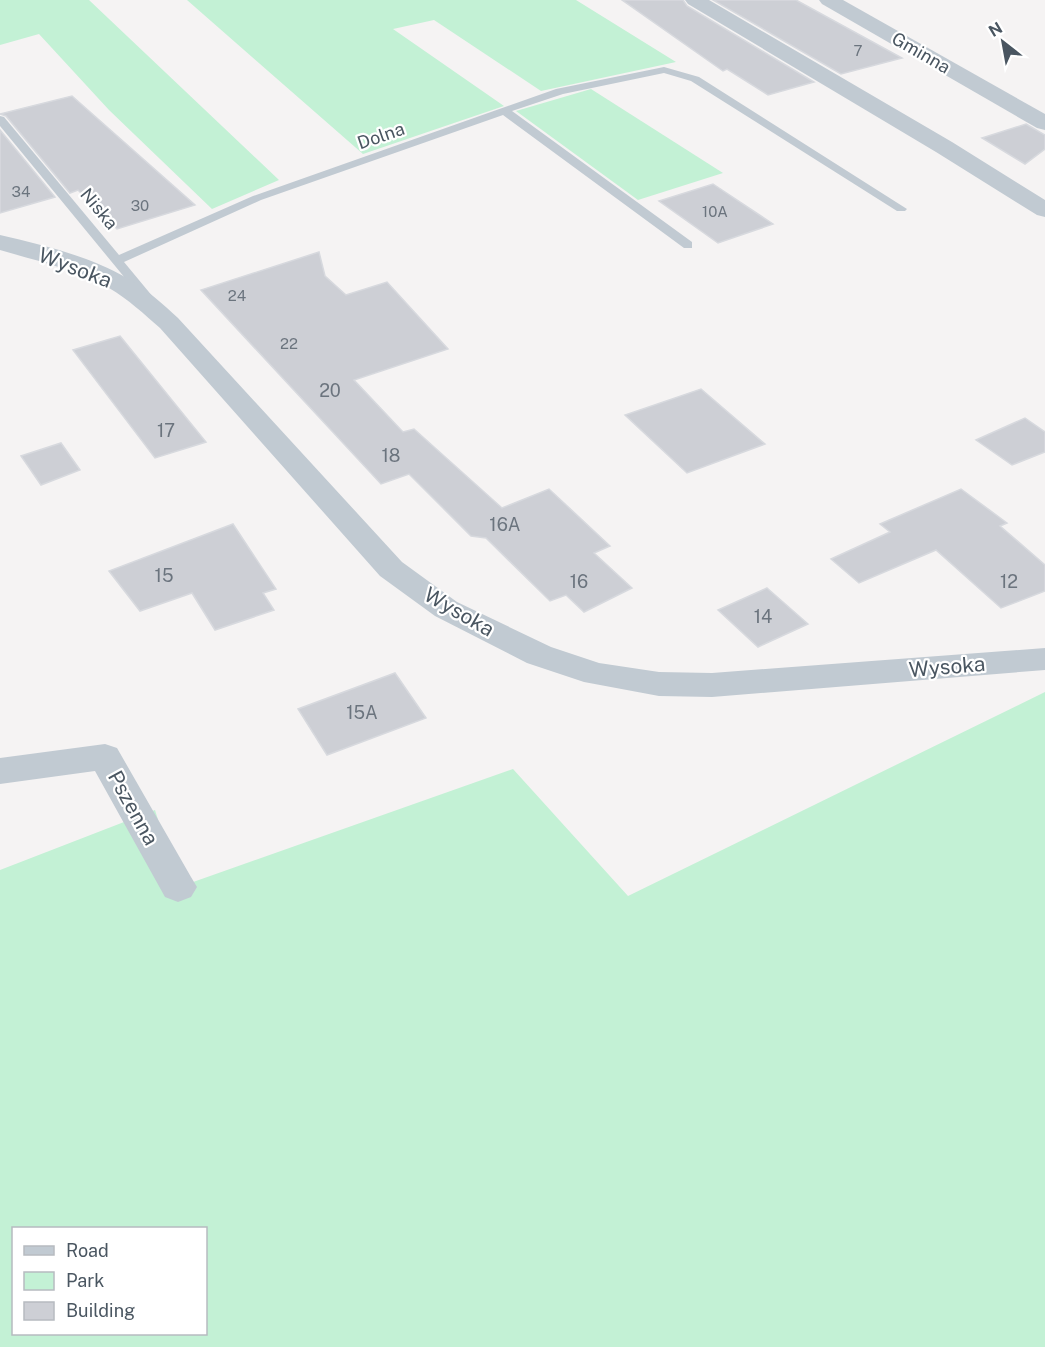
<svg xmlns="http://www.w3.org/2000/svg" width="1045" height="1347" font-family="'Public Sans',sans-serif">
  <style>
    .green { fill: #c3f1d5; fill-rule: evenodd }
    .building { fill: #cdcfd5; stroke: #d7d9de; stroke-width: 1.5 }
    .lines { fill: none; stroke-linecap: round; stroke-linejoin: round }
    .lane { fill: #c1cad2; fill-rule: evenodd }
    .street { fill: #c1cad2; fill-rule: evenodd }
    .labels { text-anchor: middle; stroke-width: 4.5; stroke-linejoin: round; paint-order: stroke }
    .far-number-label { font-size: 15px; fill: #6b747e }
    .far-street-label { font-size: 18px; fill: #4a5661; stroke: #fff }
    .number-label { font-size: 18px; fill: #6b747e }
    .street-label { font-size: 21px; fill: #4a5661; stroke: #fff }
  </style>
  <rect width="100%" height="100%" fill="#f5f3f3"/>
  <g class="green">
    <path d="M0 0H89L279 180 212 209 109 110 39 34 0 45Z"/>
    <path d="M187 0H576L676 62 541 91 434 20 393 29 504 106 363 154Z"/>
    <path d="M591 89 723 173 638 200 516 111Z"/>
    <path d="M1045 692V1347H0V870L155 810 179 887 513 769 628 896ZM14 1228H206V1334H14Z"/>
  </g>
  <g class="building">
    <path d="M622 0H683L687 6 814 82 768 95 727 69 723 71Z"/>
    <path d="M713 0H796L902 58 841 74Z"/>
    <path d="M72 96 195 205 117 229 78 190 70 193 6 116 0 114Z"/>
    <path d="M1026 124 1045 135V149L1025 164 982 138Z"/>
    <path d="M0 130 55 197 0 213Z"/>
    <path d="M713 184 773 224 718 243 659 201Z"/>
    <path d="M319 252 325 276 346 295 387 282 448 349 354 380 403 432 414 429 502 508 549 489 610 546 594 553 632 588 584 612 566 595 550 601 486 538 471 536 409 474 381 484 201 290Z"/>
    <path d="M120 336 188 420 206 442 155 458 73 350Z"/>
    <path d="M701 389 765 444 687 473 625 415Z"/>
    <path d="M1025 418 1045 432V452L1012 465 976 440Z"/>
    <path d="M61 443 80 470 41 485 21 456Z"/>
    <path d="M961 489 1007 523 1000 526 1045 565V591L1001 608 936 550 859 583 831 559 890 532 880 524Z"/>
    <path d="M233 524 276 589 263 593 274 610 215 630 192 593 140 611 109 571Z"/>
    <path d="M767 588 808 624 758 647 718 610Z"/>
    <path d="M395 673 426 718 327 755 298 709Z"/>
  </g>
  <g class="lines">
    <path class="lane" d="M664 67 699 77 907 209 905 211H897L691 81 664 73 563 94 512 111 692 242V248H684L503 115 261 200 124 262 158 303 152 307 148 306 0 126V116L4 117 119 255 253 196 556 89Z"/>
    <g class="street">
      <path d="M685 0H709L952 142 1045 200V217L1037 215 936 152 688 4Z"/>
      <path d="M819 0H843L1045 114V130L1037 128 822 4Z"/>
      <path d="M0 235C43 245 89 256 127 278 146 289 162 303 178 318L402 562 457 602 551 647 599 663 659 672 712 673 1045 648V670L712 697 659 696 584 682 527 663 435 616 380 576 160 328C144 314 128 299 109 288 75 269 37 261 0 250Z"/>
      <path d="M105 744 117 748 191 877 197 887 191 897 178 902 165 897 95 771 0 784V758Z"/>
    </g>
  </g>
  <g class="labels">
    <g class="far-number-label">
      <text x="858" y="56">7</text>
      <text x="21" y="197">34</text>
      <text x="140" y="211">30</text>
      <text x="715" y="217">10A</text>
      <text x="237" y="301">24</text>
      <text x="289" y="349">22</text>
    </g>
    <g class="far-street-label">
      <text transform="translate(921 53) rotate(30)" y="6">Gminna</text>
      <text transform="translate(381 136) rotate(-19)" y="6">Dolna</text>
      <text transform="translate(99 209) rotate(50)" y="6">Niska</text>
    </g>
    <g class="number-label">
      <text x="330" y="397">20</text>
      <text x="166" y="437">17</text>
      <text x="391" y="462">18</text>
      <text x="505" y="531">16A</text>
      <text x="164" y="582">15</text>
      <text x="579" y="588">16</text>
      <text x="1009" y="588">12</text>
      <text x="763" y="623">14</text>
      <text x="362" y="719">15A</text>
    </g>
    <g class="street-label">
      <text transform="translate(75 268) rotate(21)" y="7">Wysoka</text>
      <text transform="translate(459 612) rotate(30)" y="7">Wysoka</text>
      <text transform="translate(947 667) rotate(-5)" y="7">Wysoka</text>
      <text transform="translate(133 808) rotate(61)" y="7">Pszenna</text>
    </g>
  </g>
  <rect x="12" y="1227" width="195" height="108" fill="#ffffff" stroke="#b7bbc0" stroke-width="1.5"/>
  <rect x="24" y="1246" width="30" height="9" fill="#c1cad2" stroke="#b7bbc0" stroke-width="1.5"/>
  <text x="66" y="1257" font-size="18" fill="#4a5661">Road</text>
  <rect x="24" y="1272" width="30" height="18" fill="#c3f1d5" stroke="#b7bbc0" stroke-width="1.5"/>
  <text x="66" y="1287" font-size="18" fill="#4a5661">Park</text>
  <rect x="24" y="1302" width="30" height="18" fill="#cdcfd5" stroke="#b7bbc0" stroke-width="1.5"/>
  <text x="66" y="1317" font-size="18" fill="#4a5661">Building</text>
  <g transform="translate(1003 42) rotate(329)" stroke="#ffffff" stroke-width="4.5" paint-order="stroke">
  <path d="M0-4.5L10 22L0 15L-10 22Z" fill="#4a5661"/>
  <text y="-9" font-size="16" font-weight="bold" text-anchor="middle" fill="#4a5661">N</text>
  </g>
</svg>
